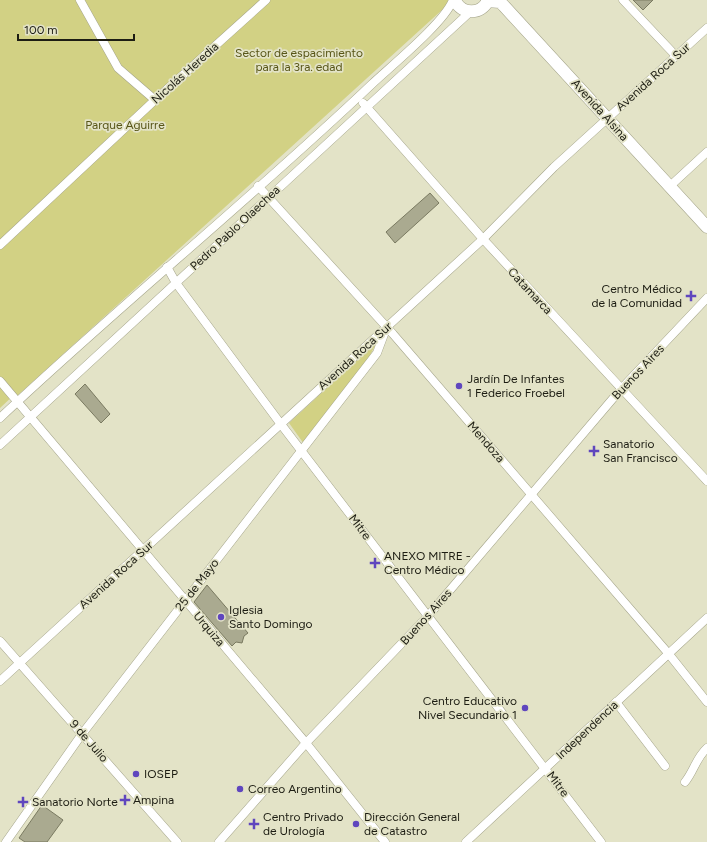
<svg xmlns="http://www.w3.org/2000/svg" width="707" height="842" font-family="Figtree,sans-serif">
  <style>
    .green { fill: #d2d184 }
    .building { fill: #aaaa90; stroke: #7a7a61 }
    .lines { fill: none; stroke-linecap: round; stroke-linejoin: round }
    .minor-casing { stroke: #a5a58b; stroke-width: 9 }
    .highway-casing { stroke: #a5a58b; stroke-width: 13 }
    .minor { stroke: #fff; stroke-width: 8 }
    .highway { stroke: #fff; stroke-width: 12 }
    .poi-dot { fill: #5f46be; stroke: #e3e3c7; stroke-width: 1.5 }
    .labels { text-anchor: middle; stroke-width: 3.5; stroke-linejoin: round; paint-order: stroke }
    .park-label { font-size: 12px; fill: #585618; stroke: #e3e3c7 }
    .street-label { font-size: 12px; fill: #1d1d13; stroke: #e3e3c7 }
    .poi-label { font-size: 12px; fill: #1d1d13; stroke: #e3e3c7; text-anchor: start }
  </style>
  <rect width="100%" height="100%" fill="#e3e3c7"/>
  <g class="green">
    <path d="M0 0H453L17 396 15 394 0 408Z"/>
    <path d="M377 342 369 357 304 444 289 423Z"/>
  </g>
  <g class="building">
    <path d="M633 0H653L643 10Z"/>
    <path d="M430 193 439 203 395 243 386 232Z"/>
    <path d="M85 384 110 414 101 423 75 394Z"/>
    <path d="M207 585 248 633 244 636 242 643 236 642 232 646 194 602Z"/>
    <path d="M42 805 63 820 47 842H25L19 838Z"/>
  </g>
  <g class="lines">
    <defs>
      <g id="minor">
        <path d="M80 0 118 68 155 100"/>
        <path d="M623 0 676 56"/>
        <path d="M363 103 483 239 707 481"/>
        <path d="M258 186 393 334 668 653 707 702"/>
        <path d="M669 187 707 152"/>
        <path d="M0 245 155 100 266 0"/>
        <path d="M167 267 176 283 280 423 601 842"/>
        <path d="M0 381 306 743 385 842"/>
        <path d="M0 418C121 304 251 199 372 84 391 66 444 23 453 0"/>
        <path d="M0 445 470 12"/>
        <path d="M0 641 177 842"/>
        <path d="M0 681 483 239 554 167 707 28"/>
        <path d="M616 702 665 766"/>
        <path d="M685 782C694 771 696 758 707 748"/>
        <path d="M6 842 82 734 377 353 386 329"/>
        <path d="M219 842 306 743 428 616 621 389 707 298"/>
        <path d="M466 842 707 618"/>
      </g>
      <g id="highway">
        <path d="M455 0C461 15 482 15 488 0"/>
        <path d="M487 1 500 2 504 6 707 227"/>
      </g>
    </defs>
    <use href="#minor" class="minor-casing"/>
    <use href="#highway" class="highway-casing"/>
    <use href="#minor" class="minor"/>
    <use href="#highway" class="highway"/>
  </g>
  <g class="poi-dot">
    <path d="M689 290h4v4h4v4h-4v4h-4v-4h-4v-4h4z"/>
    <circle cx="459" cy="386" r="4"/>
    <path d="M592 445h4v4h4v4h-4v4h-4v-4h-4v-4h4z"/>
    <path d="M373 557h4v4h4v4h-4v4h-4v-4h-4v-4h4z"/>
    <circle cx="221" cy="617" r="4"/>
    <circle cx="525" cy="708" r="4"/>
    <circle cx="136" cy="774" r="4"/>
    <circle cx="240" cy="789" r="4"/>
    <path d="M123 794h4v4h4v4h-4v4h-4v-4h-4v-4h4z"/>
    <path d="M21 796h4v4h4v4h-4v4h-4v-4h-4v-4h4z"/>
    <path d="M252 818h4v4h4v4h-4v4h-4v-4h-4v-4h4z"/>
    <circle cx="356" cy="824" r="4"/>
  </g>
  <g class="labels">
    <g class="park-label">
      <text x="299" y="57">Sector de espacimiento<tspan x="299" dy="14">para la 3ra. edad</tspan></text>
      <text x="125" y="129">Parque Aguirre</text>
    </g>
    <g class="street-label">
      <text transform="translate(185 73) rotate(-42)" y="4">Nicolás Heredia</text>
      <text transform="translate(653 77) rotate(-42)" y="4">Avenida Roca Sur</text>
      <text transform="translate(600 110) rotate(48)" y="4">Avenida Alsina</text>
      <text transform="translate(235 228) rotate(-43)" y="4">Pedro Pablo Olaechea</text>
      <text transform="translate(530 291) rotate(47)" y="4">Catamarca</text>
      <text transform="translate(355 356) rotate(-42)" y="4">Avenida Roca Sur</text>
      <text transform="translate(638 372) rotate(-47)" y="4">Buenos Aires</text>
      <text transform="translate(486 442) rotate(49)" y="4">Mendoza</text>
      <text transform="translate(360 527) rotate(53)" y="4">Mitre</text>
      <text transform="translate(116 575) rotate(-42)" y="4">Avenida Roca Sur</text>
      <text transform="translate(197 585) rotate(-52)" y="4">25 de Mayo</text>
      <text transform="translate(426 617) rotate(-48)" y="4">Buenos Aires</text>
      <text transform="translate(209 629) rotate(50)" y="4">Urquiza</text>
      <text transform="translate(587 730) rotate(-43)" y="4">Independencia</text>
      <text transform="translate(89 741) rotate(49)" y="4">9 de Julio</text>
      <text transform="translate(558 784) rotate(53)" y="4">Mitre</text>
    </g>
    <g class="poi-label">
      <text x="682" y="293" text-anchor="end">Centro Médico<tspan x="682" dy="14">de la Comunidad</tspan></text>
      <text x="467" y="383">Jardín De Infantes<tspan x="467" dy="14">1 Federico Froebel</tspan></text>
      <text x="603" y="448">Sanatorio<tspan x="603" dy="14">San Francisco</tspan></text>
      <text x="384" y="560">ANEXO MITRE -<tspan x="384" dy="14">Centro Médico</tspan></text>
      <text x="229" y="614">Iglesia<tspan x="229" dy="14">Santo Domingo</tspan></text>
      <text x="517" y="705" text-anchor="end">Centro Educativo<tspan x="517" dy="14">Nivel Secundario 1</tspan></text>
      <text x="144" y="778">IOSEP</text>
      <text x="248" y="793">Correo Argentino</text>
      <text x="133" y="804">Ampina</text>
      <text x="32" y="806">Sanatorio Norte</text>
      <text x="263" y="821">Centro Privado<tspan x="263" dy="14">de Urología</tspan></text>
      <text x="364" y="821">Dirección General<tspan x="364" dy="14">de Catastro</tspan></text>
    </g>
  </g>
  <path d="M18 34v6h116v-6" fill="none" stroke="#1d1d13" stroke-width="2"/>
  <text x="24" y="34" font-size="12" fill="#1d1d13" stroke="#e3e3c7" stroke-width="3" paint-order="stroke">100 m</text>
</svg>
